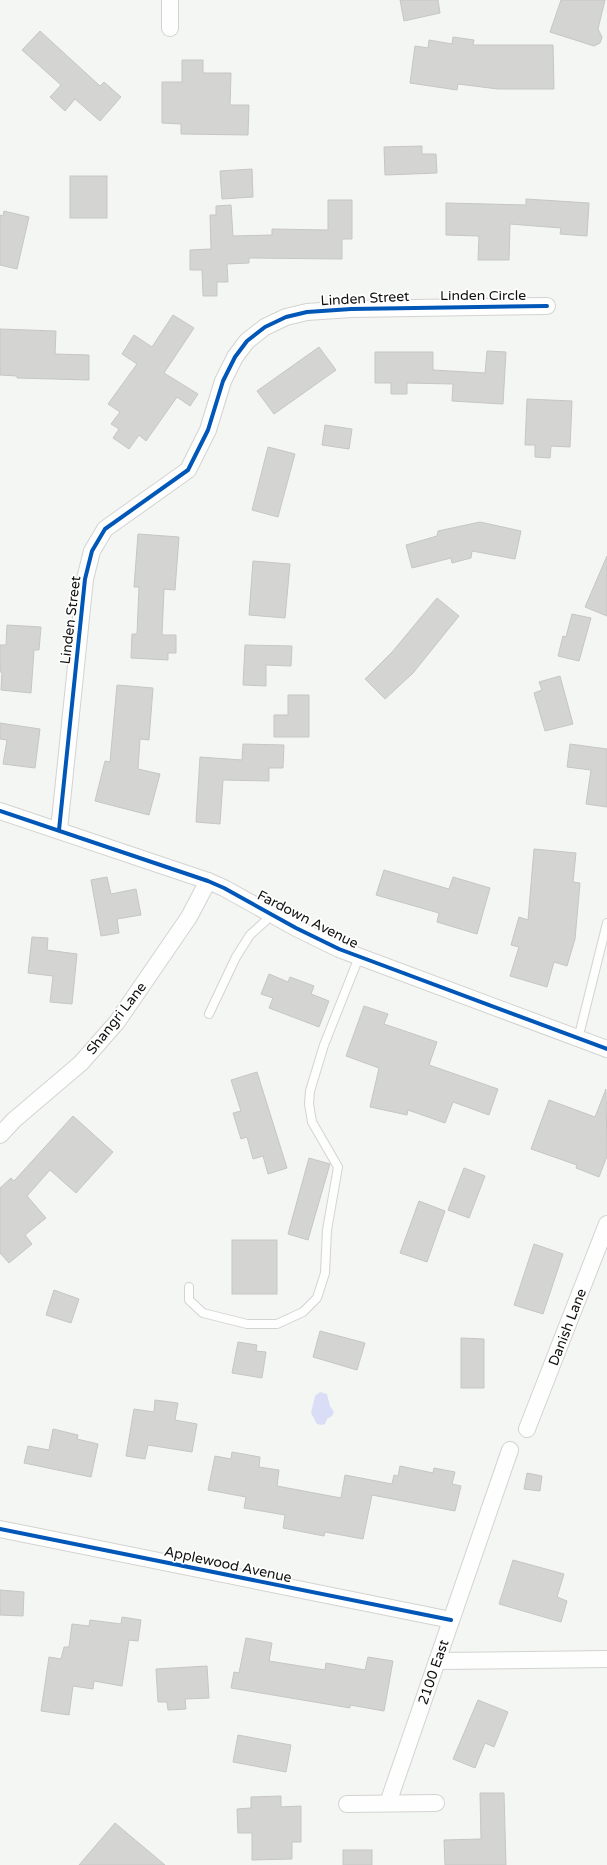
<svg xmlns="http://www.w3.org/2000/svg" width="607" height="1865" font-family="'Varela Round',sans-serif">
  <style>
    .water { fill: #d9def6 }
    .building { fill: #d4d5d3; stroke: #c6c7c5 }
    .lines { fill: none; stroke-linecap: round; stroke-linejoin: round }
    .service-casing { stroke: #d3d3d2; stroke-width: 10 }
    .minor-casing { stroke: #d3d3d2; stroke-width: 18 }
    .service { stroke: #fdfefd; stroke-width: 8 }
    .minor { stroke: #fdfefd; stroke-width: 16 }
    .cycleway-casing { stroke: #fff; stroke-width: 6 }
    .cycleway { stroke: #0057b8; stroke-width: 4 }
    .labels { text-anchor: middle; stroke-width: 3.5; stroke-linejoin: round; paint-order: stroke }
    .street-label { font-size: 14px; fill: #10100f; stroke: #fff }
  </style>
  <rect width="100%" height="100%" fill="#f4f6f3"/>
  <path class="water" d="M320 1392 327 1394 330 1406 334 1412 332 1416 327 1419 325 1424 321 1425 317 1424 311 1413 315 1396Z"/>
  <g class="building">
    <path d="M400 0H438L440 13 404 21Z"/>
    <path d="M561 0H605L598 29 602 37 600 43 594 46 550 32Z"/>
    <path d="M40 31 100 86 104 82 121 97 100 121 75 99 65 111 50 97 61 85 22 50Z"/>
    <path d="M453 37 474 40 473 45H553L554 89H498L458 84 457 90 410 83 415 46 428 48 429 40 452 44Z"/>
    <path d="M182 60H203V73H231L230 105H249L248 135 181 134V124L162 123V82H182Z"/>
    <path d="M422 146V154H436L437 173 385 175 384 147Z"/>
    <path d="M252 169 253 197 222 199 220 171Z"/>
    <rect x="70" y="176" width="37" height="42"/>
    <path d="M526 199 589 203 587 236 560 234 561 228 510 224 509 260H478L479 236 446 235V203L526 205Z"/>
    <path d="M328 200H352V239H342V259L249 258V263L227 264 228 282H217V296H203L202 270H190V250L211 249 210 215H216V206L231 205 233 236 272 235V229L328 230Z"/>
    <path d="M4 211 29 217 17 269 0 265V215L3 216Z"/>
    <path d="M173 315 194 328 164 373 198 394 190 406 177 397 146 441 139 435 129 449 113 438 119 429 111 424 120 412 108 404 137 364 122 354 134 335 152 347Z"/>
    <path d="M0 329 56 331 55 354 89 355V380L17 378V376L0 375Z"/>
    <path d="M319 347 336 370 274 414 257 391Z"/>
    <path d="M487 351 506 352 503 404 452 401 453 384 407 383V394H391V383H375V352H433V370L485 373Z"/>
    <path d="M527 399 572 401 570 447 551 446 550 458 535 457V445H525Z"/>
    <path d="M325 425 352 429 349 449 322 445Z"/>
    <path d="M268 447 295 454 278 517 252 510Z"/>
    <path d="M480 522 521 531 515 559 472 551 471 558 452 563 451 558 412 568 406 545 437 536 438 531Z"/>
    <path d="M138 534 179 537 175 590 164 589 162 635H176V653H168V660L131 658 132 634H137L139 587H134Z"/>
    <path d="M607 556V616L585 607Z"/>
    <path d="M253 561 290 564 285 618 249 615Z"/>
    <path d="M437 598 459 616 413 673 385 699 365 679 393 651Z"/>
    <path d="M572 614 591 618 579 661 558 656 563 636 566 637Z"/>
    <path d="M7 625 41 627 39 650H34L31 693 1 690 2 672H0V645H6Z"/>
    <path d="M245 645 292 646 291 666 266 665V686L243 685Z"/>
    <path d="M560 676 573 724 545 731 534 693 542 690 539 682Z"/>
    <path d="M117 685 153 688 149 740 140 739 138 769 160 774 149 815 95 801 105 761 110 762Z"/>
    <path d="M288 695H309V737H274V715H288Z"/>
    <path d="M0 723 40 729 35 768 3 764 7 740 0 739Z"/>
    <path d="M243 744 284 745 283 768H269V781L223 780 220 824 196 822 200 757 242 760Z"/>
    <path d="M570 744 607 749V807L586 804 591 770 567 767Z"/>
    <path d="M534 849 576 853 573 882 580 883 575 939 567 966 554 962 547 987 510 976 519 947 511 945 519 917 528 920Z"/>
    <path d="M384 870 449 889 453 877 490 888 477 934 437 922 439 913 376 895Z"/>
    <path d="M107 877 111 894 136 889 141 915 117 919 119 933 101 936 91 880Z"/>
    <path d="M32 937 48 938 47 950 77 954 72 1004 50 1002 53 976 28 973Z"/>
    <path d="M269 974 288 982 290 977 314 986 311 994 329 1001 319 1027 269 1008 273 998 261 994Z"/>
    <path d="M364 1006 388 1014 384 1024 437 1042 429 1065 498 1089 489 1115 453 1102 445 1123 408 1110 407 1115 370 1107 379 1068 346 1056Z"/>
    <path d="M257 1072 287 1168 268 1174 263 1156 253 1159 247 1137 241 1139 233 1113 241 1111 231 1080Z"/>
    <path d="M606 1089 607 1156 599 1177 576 1168 577 1165 531 1149 549 1100 595 1117Z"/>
    <path d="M73 1116 113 1152 76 1193 50 1170 27 1196 46 1218 25 1235 32 1244 9 1263 0 1253V1188L11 1178 14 1181Z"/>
    <path d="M309 1158 330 1164 308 1240 288 1234Z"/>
    <path d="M464 1168 485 1176 469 1218 448 1210Z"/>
    <path d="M419 1201 445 1211 427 1262 400 1253Z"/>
    <rect x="232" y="1240" width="45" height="54"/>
    <path d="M534 1244 563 1254 543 1314 514 1305Z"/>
    <path d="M54 1290 79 1299 71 1323 46 1315Z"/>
    <path d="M320 1331 365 1343 357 1370 313 1357Z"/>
    <path d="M461 1338 484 1339V1388H461Z"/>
    <path d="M238 1342 257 1345 256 1351 266 1352 262 1378 232 1373Z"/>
    <path d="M155 1400 178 1403 175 1420 197 1424 192 1452 148 1445 145 1459 126 1456 134 1409 154 1412Z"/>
    <path d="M53 1429 78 1435 77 1439 98 1444 91 1477 24 1463 28 1446 49 1450Z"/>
    <path d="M232 1452 260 1457 259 1467 279 1470 277 1486 341 1498 345 1475 392 1484 394 1475 398 1476 400 1466 433 1473 434 1468 455 1472 452 1484 461 1486 455 1511 372 1495 363 1539 325 1532 324 1536 283 1528 285 1515 244 1508 246 1497 208 1490 215 1456 231 1459Z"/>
    <path d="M527 1473 542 1476 540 1491 524 1489Z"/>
    <path d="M513 1560 564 1574 557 1597 567 1601 561 1622 499 1604Z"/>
    <path d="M0 1590 24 1592 23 1616 0 1615Z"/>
    <path d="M122 1617 141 1620 138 1641 129 1640 122 1686 94 1681 93 1689 73 1686 69 1715 41 1711 49 1657 61 1659 64 1647H69L72 1624 89 1626 90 1620 121 1624Z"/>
    <path d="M246 1638 272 1643 269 1661 325 1670 326 1663 365 1670 368 1657 393 1661 384 1711 350 1705V1708L231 1688 234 1672 239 1673Z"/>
    <path d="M207 1666 209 1698 185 1699 186 1709 168 1710 167 1702H158L156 1669Z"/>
    <path d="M478 1700 508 1712 494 1747 485 1743 475 1768 453 1759Z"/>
    <path d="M238 1735 291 1745 286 1772 233 1762Z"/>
    <path d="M480 1793H504L506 1865H445L444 1840 481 1839Z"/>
    <path d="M281 1796V1807L301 1806V1842H292V1859L252 1860V1833H238L237 1809 251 1808V1797Z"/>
    <path d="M115 1823 165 1865H79Z"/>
    <rect x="343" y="1850" width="29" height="15"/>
  </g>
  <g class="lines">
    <defs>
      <g id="service">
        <path d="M209 1014 236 957 250 935 272 915"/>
        <path d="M578 1039 607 923"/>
        <path d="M189 1287V1300L203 1313 247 1324H277L303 1312 317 1298 325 1273 327 1230 338 1167 312 1122 309 1104 310 1091 324 1045 359 957"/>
      </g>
      <g id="minor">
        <path d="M170 28V0"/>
        <path d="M0 811 208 881 224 888 296 928 339 949 607 1049"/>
        <path d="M59 830 85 579 92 551 105 529 188 470 208 430 223 381 235 357 247 341 265 327 286 317 307 312 351 309 547 306"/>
        <path d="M0 1135 14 1120 81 1063 117 1022 189 917 208 881"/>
        <path d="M527 1429 607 1224"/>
        <path d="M0 1529 451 1620"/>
        <path d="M437 1661 607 1659"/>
        <path d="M388 1803 510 1450"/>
        <path d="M347 1804 436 1803"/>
      </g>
    </defs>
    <use href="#service" class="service-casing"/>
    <use href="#minor" class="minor-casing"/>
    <use href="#service" class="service"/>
    <use href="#minor" class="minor"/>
    <defs>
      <g id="cycleway">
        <path d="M0 811 208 881 224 888 296 928 339 949 607 1049"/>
        <path d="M59 830 85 579 92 551 105 529 188 470 208 430 223 381 235 357 247 341 265 327 286 317 307 312 351 309 547 306"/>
        <path d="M0 1529 451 1620"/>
      </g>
    </defs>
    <use href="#cycleway" class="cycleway-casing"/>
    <use href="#cycleway" class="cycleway"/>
  </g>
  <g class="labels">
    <g class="street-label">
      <text x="483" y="300">Linden Circle</text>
      <text transform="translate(365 298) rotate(-3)" y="5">Linden Street</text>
      <text transform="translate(70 620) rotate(-83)" y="5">Linden Street</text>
      <text transform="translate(308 919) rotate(27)" y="5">Fardown Avenue</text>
      <text transform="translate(116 1018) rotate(-52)" y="5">Shangri Lane</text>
      <text transform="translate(567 1327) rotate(-69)" y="5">Danish Lane</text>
      <text transform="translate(228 1564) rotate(12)" y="5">Applewood Avenue</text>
      <text transform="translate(433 1672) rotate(-71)" y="5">2100 East</text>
    </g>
  </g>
</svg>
